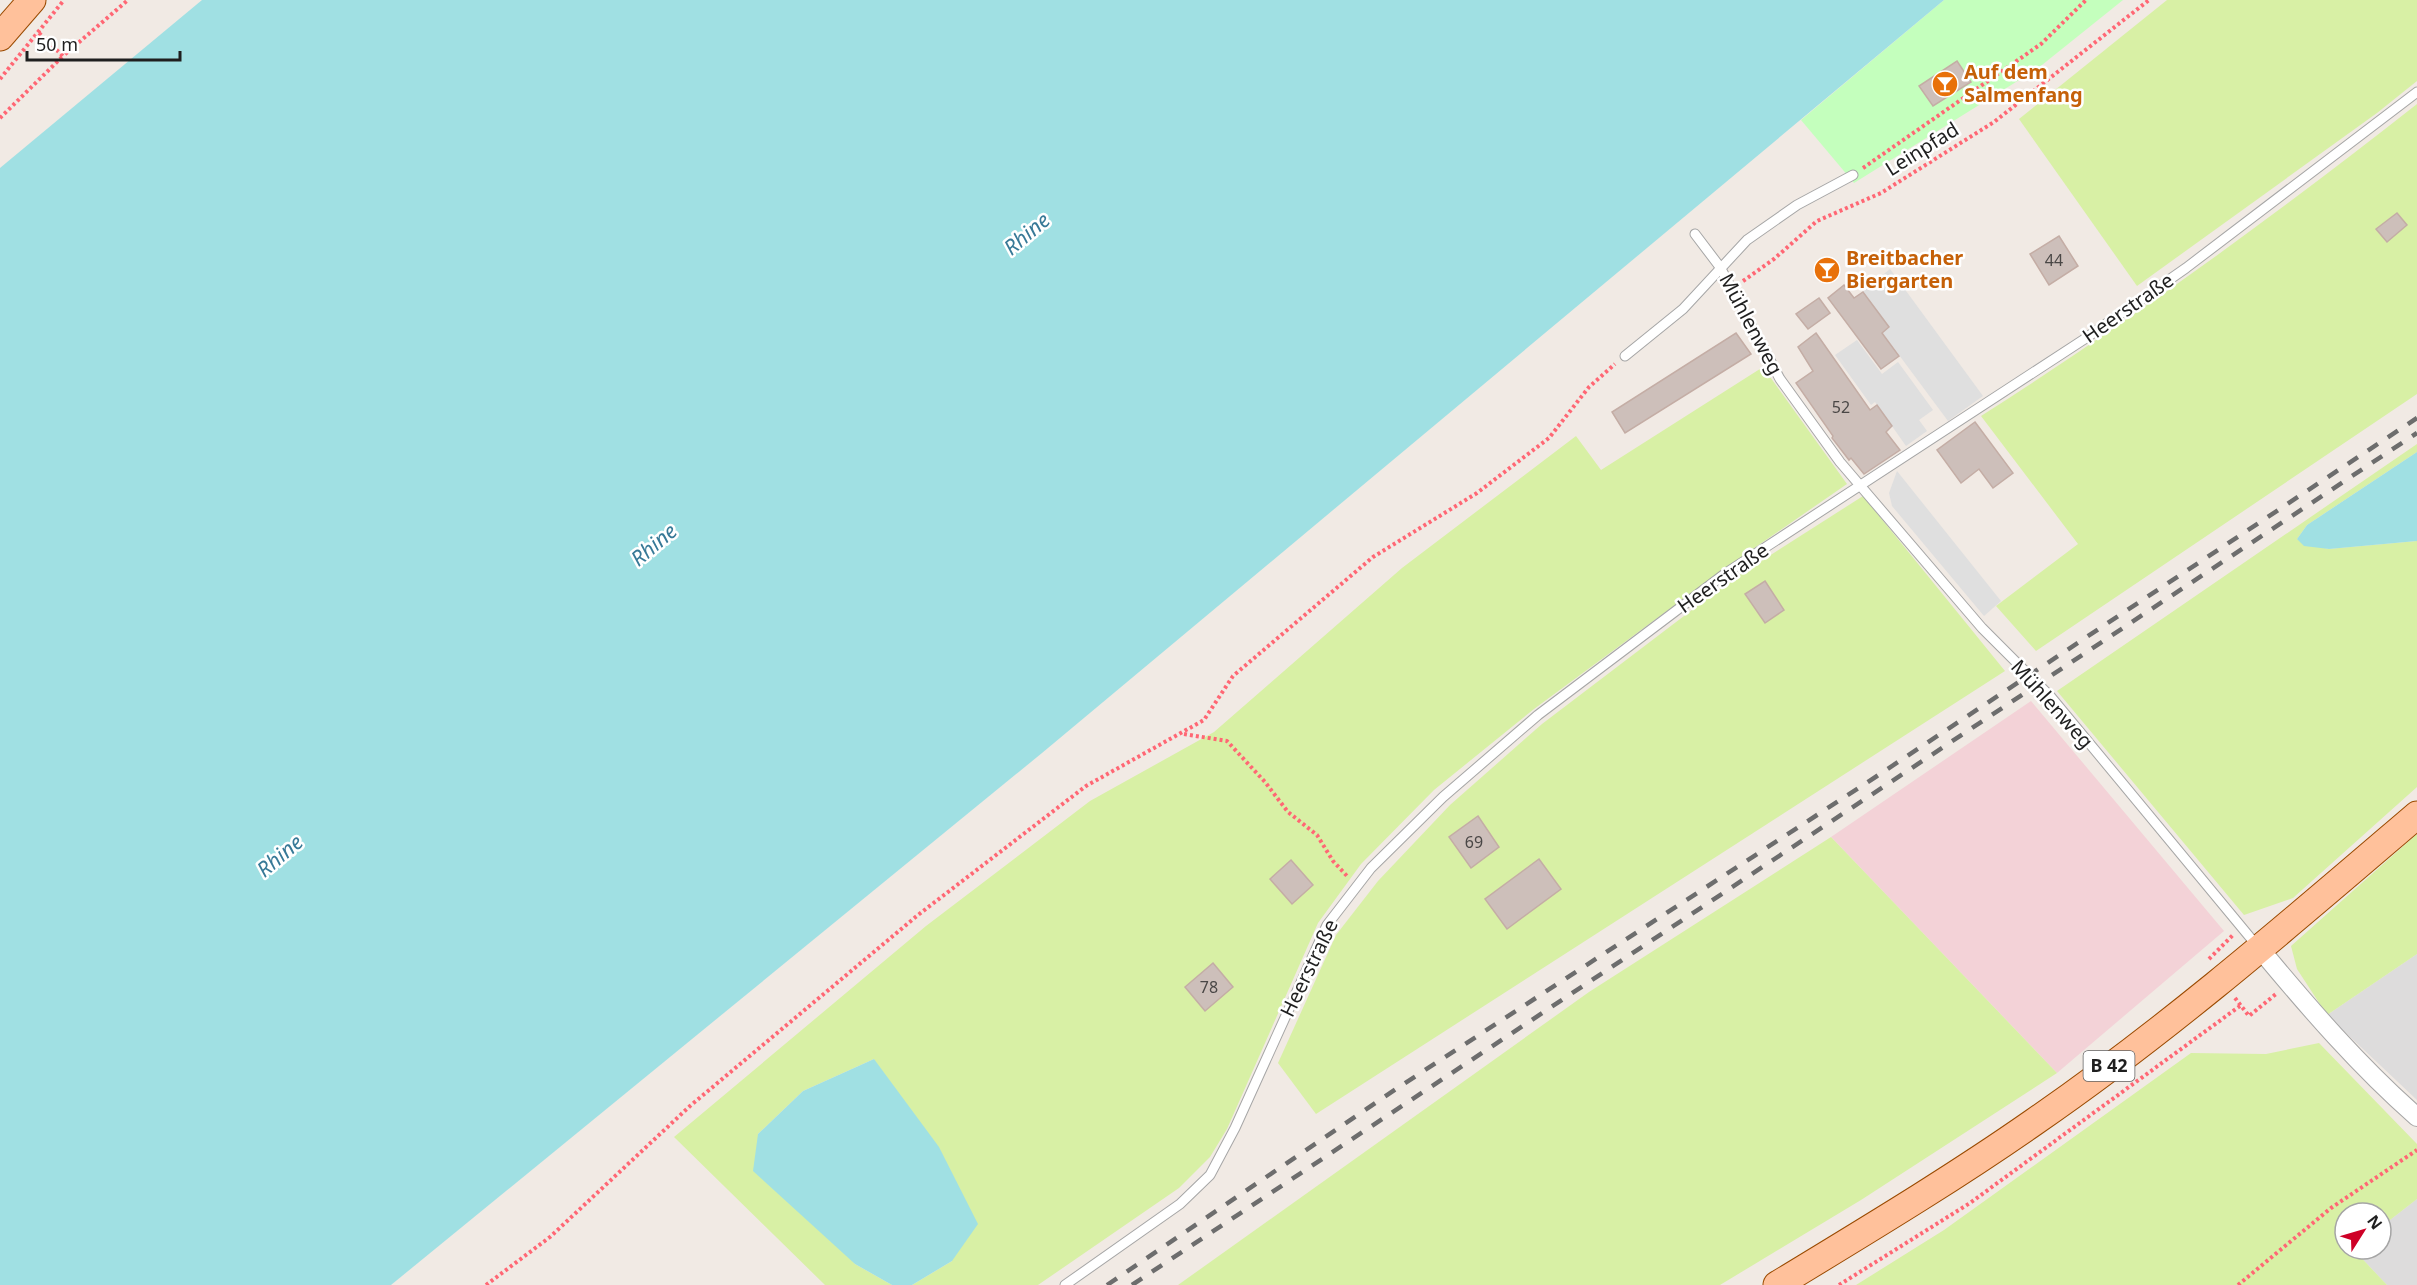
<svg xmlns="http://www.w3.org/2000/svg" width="2417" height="1285" font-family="'Noto Sans',sans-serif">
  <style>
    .residential { fill: #dddcdc }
    .commercial { fill: #f3d2d7 }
    .grass { fill: #d8f0a5 }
    .park { fill: #c4ffbd }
    .parking { fill: #dfdfdf }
    .water { fill: #a0e0e3 }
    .building { fill: #cdbfba; stroke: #c4ada5; stroke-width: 1.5 }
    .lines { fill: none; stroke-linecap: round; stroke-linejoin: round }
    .lane-casing { stroke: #a6a6a6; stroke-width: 11 }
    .street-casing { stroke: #a6a6a6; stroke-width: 20 }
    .primary-casing { stroke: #9a4a00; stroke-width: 29 }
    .path { stroke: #ff6774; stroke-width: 4; stroke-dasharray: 3 3; stroke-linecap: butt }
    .lane { stroke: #fff; stroke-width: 9 }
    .street { stroke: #fff; stroke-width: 18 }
    .primary { stroke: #ffc19b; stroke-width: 27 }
    .rail { stroke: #6d6d6d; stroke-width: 4.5; stroke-dasharray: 12 12; stroke-linecap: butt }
    .labels { text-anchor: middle; stroke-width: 5; stroke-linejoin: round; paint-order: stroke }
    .number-label { font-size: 16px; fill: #4a4746 }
    .shield { fill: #fff; stroke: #626262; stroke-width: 1.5 }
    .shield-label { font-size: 18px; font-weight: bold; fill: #1f1f1f }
    .food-label { font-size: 20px; font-weight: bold; fill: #c56008; stroke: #fff; text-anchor: start }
    .street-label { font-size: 20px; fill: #1f1f1f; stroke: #fff }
    .water-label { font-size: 21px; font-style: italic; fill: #377997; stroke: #fff }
  </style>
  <rect width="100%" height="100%" fill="#f1eae4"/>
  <g class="residential">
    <path d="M2417 954V1100L2327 1015Z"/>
    <path d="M2417 1199V1285H2387L2353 1249H2381V1227Z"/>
  </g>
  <path class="commercial" d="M2031 701 2224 931 2057 1073 1831 837Z"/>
  <g class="grass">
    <path d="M2167 0H2417V81L2377 113 2137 286 2019 119Z"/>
    <path d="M2417 104V394L2036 651 1996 606 2078 544 1981 416C2132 320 2276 215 2417 104Z"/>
    <path d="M1763 367 1847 484 1721 571 1534 709 1434 790 1361 864 1318 923 1227 1129 1210 1157 1179 1188 1038 1285H912L952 1261 874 1059 803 1091 758 1134 855 1264 892 1285H825L674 1137 926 926 1090 801 1214 732 1402 568 1576 436 1601 470Z"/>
    <path d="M2417 444V452L2307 525 2297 539 2328 549 2417 541V787L2293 898 2244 915 2057 691Z"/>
    <path d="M1863 496 2005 671 1316 1114 1278 1063 1336 935 1378 881 1450 805 1542 724 1730 581Z"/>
    <path d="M2417 834V954L2327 1015 2297 969 2291 946Z"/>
    <path d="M1831 837 2057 1073 1861 1200 1720 1285H1178L1589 992Z"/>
    <path d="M2319 1043 2417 1144V1199L2381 1227V1213H2345V1249H2353L2387 1285H1856L1944 1230 2191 1053 2266 1054Z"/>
  </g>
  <path class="park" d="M1944 0H2123L2037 69 1854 183 1801 120Z"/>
  <g class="parking">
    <path d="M1890 269 1983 396 1948 421 1856 297Z"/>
    <path d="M1857 340 1882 374 1898 362 1933 410 1919 420 1927 431 1906 446 1875 402 1871 405 1835 355Z"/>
    <path d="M1897 471 2001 601 1984 616 1892 506 1889 493Z"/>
  </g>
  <g class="water">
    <path d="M202 0H1944L1042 753 391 1285H0V168Z"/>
    <path d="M2417 452V541L2329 549 2304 546 2297 539 2307 525Z"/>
    <path d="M874 1059 939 1147 978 1224 952 1261 912 1285H892L855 1264 753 1171 758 1134 803 1091Z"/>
  </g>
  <g class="building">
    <path d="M1957 61 1971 82 1933 106 1919 86Z"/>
    <path d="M2397 213 2407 225 2387 242 2376 229Z"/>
    <path d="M2059 236 2078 266 2049 285 2030 254Z"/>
    <path d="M1844 285 1854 298 1863 292 1889 327 1882 333 1899 356 1881 369 1828 298Z"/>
    <path d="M1819 298 1830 313 1808 329 1796 314Z"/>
    <path d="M1736 333 1751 354 1625 433 1612 412Z"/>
    <path d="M1816 333 1870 410 1877 405 1892 426 1886 432 1900 450 1864 474 1851 458 1849 460 1832 438 1833 436 1796 383 1813 371 1798 347Z"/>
    <path d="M1975 422 2013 473 1993 488 1979 469 1961 483 1937 450Z"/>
    <path d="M1765 581 1784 610 1765 623 1745 594Z"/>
    <path d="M1478 816 1499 847 1471 868 1449 837Z"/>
    <path d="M1539 859 1561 889 1507 929 1485 899Z"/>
    <path d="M1291 860 1313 885 1292 904 1270 879Z"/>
    <path d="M1213 963 1233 987 1205 1011 1185 987Z"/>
  </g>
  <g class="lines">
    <defs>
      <g id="lane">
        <path d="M1695 234 1720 267 1780 379 1840 462 1982 628 2051 697 2258 947"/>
        <path d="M1625 356 1683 309 1747 240 1797 205 1853 175"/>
        <path d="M1065 1285 1180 1204 1210 1175 1235 1128 1327 925 1371 868 1443 797 1538 715 1726 573 2083 340 2186 268 2417 92"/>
      </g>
      <path id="street" d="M2260 949C2309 1008 2359 1066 2417 1117"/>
      <g id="primary">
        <path d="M0 37 32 0"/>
        <path d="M1777 1285C1864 1232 1951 1180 2034 1122 2169 1029 2293 921 2417 815"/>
      </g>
    </defs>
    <use href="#lane" class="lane-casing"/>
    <use href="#street" class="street-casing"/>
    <use href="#primary" class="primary-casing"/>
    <g class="path">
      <path d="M39 33 63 56 128 0"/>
      <path d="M0 79 64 0"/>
      <path d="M0 118 63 56"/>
      <path d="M1863 168 2041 44 2086 0"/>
      <path d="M1743 281 1774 259 1817 221 1881 193 1994 122 2149 0"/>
      <path d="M1184 734 1227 741 1265 782 1288 812 1317 835 1333 861 1347 876"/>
      <path d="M2209 959 2233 935"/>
      <path d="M2235 998 2249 1016 2276 994"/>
      <path d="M486 1285 550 1237 690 1106 918 915 1086 786 1204 720 1233 676 1373 557 1477 493 1549 438 1589 387 1615 364"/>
      <path d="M1839 1285 1970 1203 2240 1006"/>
      <path d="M2238 1285 2331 1208 2417 1150"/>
    </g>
    <use href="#lane" class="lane"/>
    <use href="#street" class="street"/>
    <use href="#primary" class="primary"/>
    <g class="rail">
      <path d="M1107 1285 1399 1087 1877 776 2417 418"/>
      <path d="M1132 1285 2417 433"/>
    </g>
  </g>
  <defs>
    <symbol id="bar-disc" viewBox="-11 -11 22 22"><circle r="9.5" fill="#e8710a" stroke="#fff"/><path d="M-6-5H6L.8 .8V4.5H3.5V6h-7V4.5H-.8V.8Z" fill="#fff"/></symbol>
  </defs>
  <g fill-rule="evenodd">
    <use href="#bar-disc" x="1930" y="69" width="30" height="30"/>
    <use href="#bar-disc" x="1812" y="255" width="30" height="30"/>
  </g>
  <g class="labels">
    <g class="number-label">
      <text x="2054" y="266">44</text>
      <text x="1841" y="413">52</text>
      <text x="1474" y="848">69</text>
      <text x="1209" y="993">78</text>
    </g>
    <rect class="shield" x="2083.5" y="1051" width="51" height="30" rx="4.5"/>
    <g class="shield-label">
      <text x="2109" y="1072">B 42</text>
    </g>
    <g class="food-label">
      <text x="1964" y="79">Auf dem<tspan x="1964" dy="23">Salmenfang</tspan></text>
      <text x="1846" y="265">Breitbacher<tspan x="1846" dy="23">Biergarten</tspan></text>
    </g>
    <g class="street-label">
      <text transform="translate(1922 149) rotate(-32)" y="7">Leinpfad</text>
      <text transform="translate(2128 308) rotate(-35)" y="7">Heerstraße</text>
      <text transform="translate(1751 324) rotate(62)" y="7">Mühlenweg</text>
      <text transform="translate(1723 578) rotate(-35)" y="7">Heerstraße</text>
      <text transform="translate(2052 704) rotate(48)" y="7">Mühlenweg</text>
      <text transform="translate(1309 968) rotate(-64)" y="7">Heerstraße</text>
    </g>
    <g class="water-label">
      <text transform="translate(1027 234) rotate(-40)" y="7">Rhine</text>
      <text transform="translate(654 545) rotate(-40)" y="7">Rhine</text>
      <text transform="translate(280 856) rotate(-40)" y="7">Rhine</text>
    </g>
  </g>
  <g transform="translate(2363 1231) rotate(53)"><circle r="28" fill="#ffffff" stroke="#a5a5a5" stroke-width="1.5"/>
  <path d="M0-4.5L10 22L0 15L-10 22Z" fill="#ce0027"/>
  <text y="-9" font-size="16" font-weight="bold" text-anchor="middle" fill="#1f1f1f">N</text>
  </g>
  <path d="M27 51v9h153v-9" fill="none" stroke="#1f1f1f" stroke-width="3"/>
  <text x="36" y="51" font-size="18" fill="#1f1f1f" stroke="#ffffff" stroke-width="4.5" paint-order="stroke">50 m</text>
</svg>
